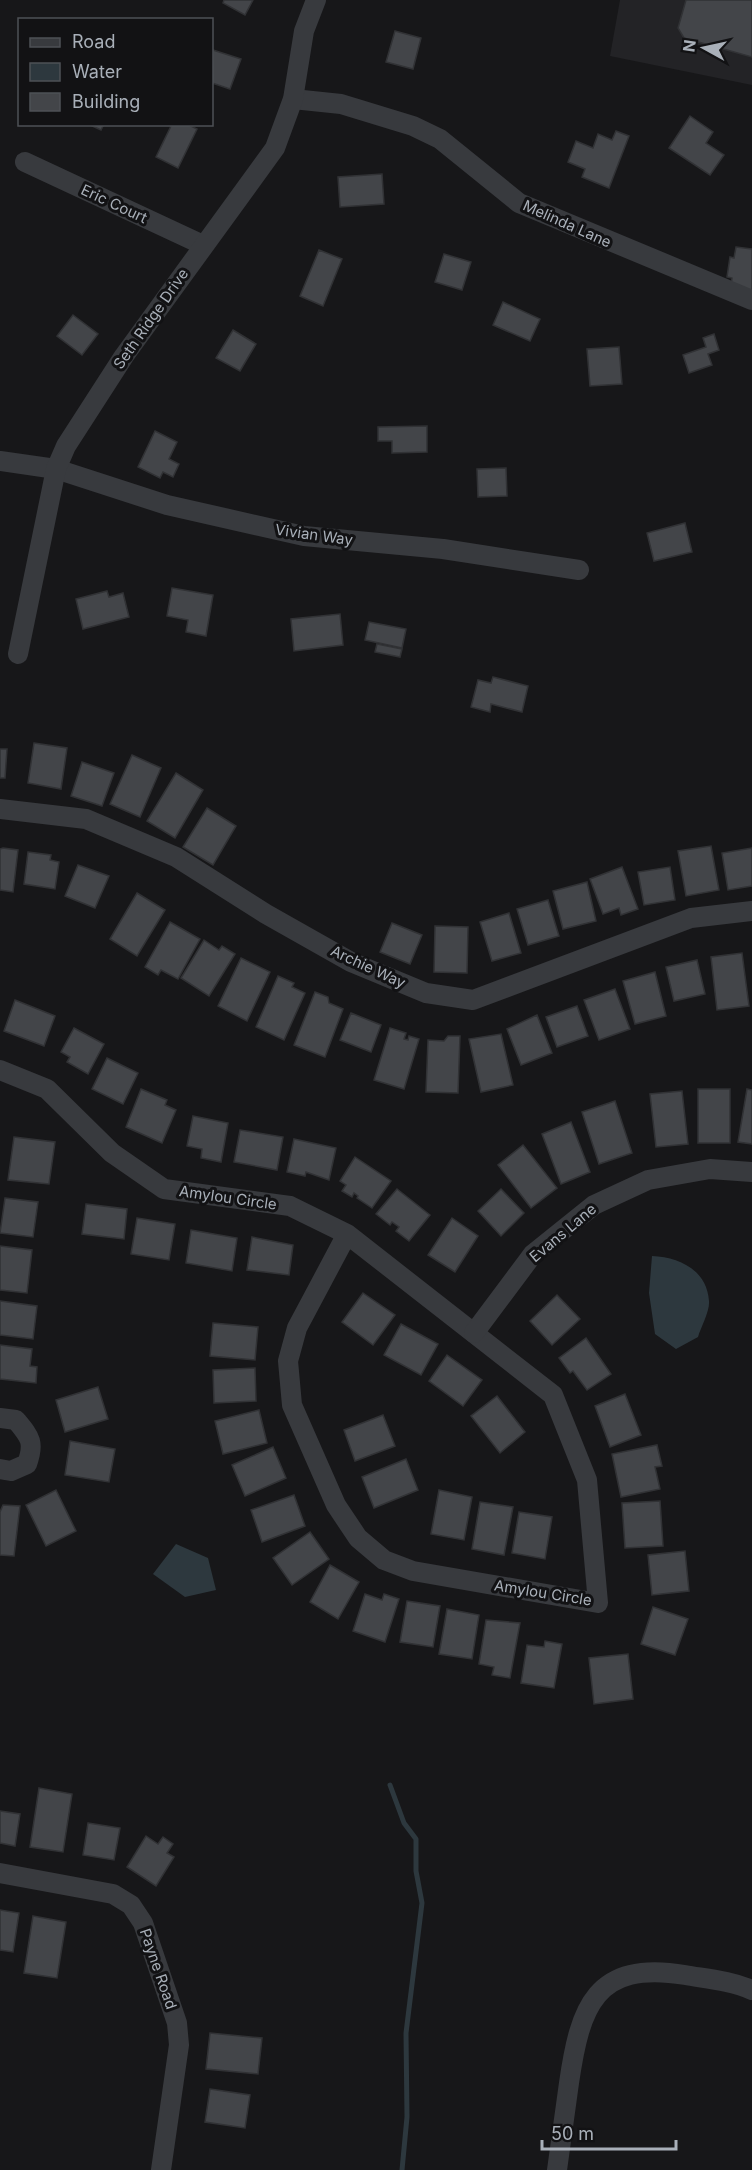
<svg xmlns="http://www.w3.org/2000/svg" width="752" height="2170" font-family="Inter,sans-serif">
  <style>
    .built { fill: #232326 }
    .water { fill: #2d383e }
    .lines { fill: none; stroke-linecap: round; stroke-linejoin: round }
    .stream { stroke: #2d383e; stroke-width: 5 }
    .building { fill: #434549; stroke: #313235; stroke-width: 1.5 }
    .minor { stroke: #383a3e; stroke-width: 20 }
    .labels { text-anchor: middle; stroke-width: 6; stroke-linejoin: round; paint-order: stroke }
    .street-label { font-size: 15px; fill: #a9b0b9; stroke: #121214 }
  </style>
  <rect width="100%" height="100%" fill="#171719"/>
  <path class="built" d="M620 0H752V85L610 56Z"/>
  <g class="water">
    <path d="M652 1256C679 1257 707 1270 709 1301 710 1311 701 1327 698 1337L676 1349 655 1334 649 1293Z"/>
    <path d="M176 1544 208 1558 216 1590 185 1597 153 1574Z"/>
  </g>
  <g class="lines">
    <path class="stream" d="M390 1785 404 1823 416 1839V1871L422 1903 406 2033 407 2117 402 2170"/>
  </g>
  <g class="building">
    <path d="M224 0H253L245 15 223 3Z"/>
    <path d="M686 0H752V57L684 38 678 28Z"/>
    <path d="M395 31 421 38 413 69 386 62Z"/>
    <path d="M213 50 241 59 230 89 212 83Z"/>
    <path d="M690 116 713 132 706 143 724 155 710 175 669 148Z"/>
    <path d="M88 124H104L101 130Z"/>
    <path d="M172 124H187L197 129 178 168 156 157Z"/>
    <path d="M616 131 629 136 609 188 582 177 585 169 568 162 576 141 593 148 598 134 612 140Z"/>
    <path d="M382 174 384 204 340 207 338 177Z"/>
    <path d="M736 247 752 249V294L730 291 732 278 727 277 730 257 734 258Z"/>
    <path d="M319 250 342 259 323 306 300 296Z"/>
    <path d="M444 254 471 262 462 290 435 282Z"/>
    <path d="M503 302 540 319 530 341 493 325Z"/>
    <path d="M73 315 98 334 82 355 57 336Z"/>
    <path d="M233 330 256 344 240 371 216 358Z"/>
    <path d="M714 334 719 350 708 354 712 365 689 373 683 355 706 347 703 338Z"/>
    <path d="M619 347 622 384 590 386 587 349Z"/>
    <path d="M427 426V452L392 453V441H378V427Z"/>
    <path d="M155 431 177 442 169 459 179 464 173 477 163 472 160 478 138 467Z"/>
    <path d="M506 468 507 496 478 497 477 469Z"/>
    <path d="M685 523 692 552 654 561 647 533Z"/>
    <path d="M172 588 213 595 206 636 186 632 188 620 167 616Z"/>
    <path d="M107 591 109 597 123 593 129 617 83 629 76 599Z"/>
    <path d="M340 614 343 645 294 651 291 619Z"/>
    <path d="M369 622 406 629 402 648 365 640Z"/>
    <path d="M377 644 402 649 400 657 375 652Z"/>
    <path d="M493 677 528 686 522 712 491 704 490 712 471 707 478 680 491 683Z"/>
    <path d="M34 743 67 748 61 789 28 783Z"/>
    <path d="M0 749H7L5 778H0Z"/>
    <path d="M132 755 161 768 140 817 110 804Z"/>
    <path d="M82 762 114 773 102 806 71 796Z"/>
    <path d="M176 773 203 790 175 838 147 821Z"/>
    <path d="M207 808 236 826 213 865 183 847Z"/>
    <path d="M711 846 719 890 686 896 678 851Z"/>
    <path d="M3 848 18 850 13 892 0 890V849Z"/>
    <path d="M752 848V886L728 890 722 853Z"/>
    <path d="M28 852 51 855 50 860 59 862 55 889 24 884Z"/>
    <path d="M78 865 109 876 95 908 65 896Z"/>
    <path d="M622 867 638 909 621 915 619 908 603 914 590 879Z"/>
    <path d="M670 867 675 900 644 905 638 872Z"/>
    <path d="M587 882 596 921 563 929 553 891Z"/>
    <path d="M137 893 165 910 137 956 110 939Z"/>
    <path d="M548 900 559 936 528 945 517 909Z"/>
    <path d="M509 913 521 953 492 961 480 922Z"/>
    <path d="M170 922 200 939 178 979 161 970 158 975 145 967Z"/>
    <path d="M392 923 422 935 410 964 380 952Z"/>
    <path d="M435 926 468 927 467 973 434 972Z"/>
    <path d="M204 940 219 950 222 946 235 954 209 996 181 978Z"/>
    <path d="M742 953 749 1006 717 1010 711 957Z"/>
    <path d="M241 958 270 972 247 1021 218 1006Z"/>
    <path d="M697 960 705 994 674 1001 666 967Z"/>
    <path d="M655 972 666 1016 635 1024 623 981Z"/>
    <path d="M278 976 294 983 292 987 305 993 284 1040 256 1027Z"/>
    <path d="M615 989 630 1029 599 1040 584 1000Z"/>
    <path d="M315 992 328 997 329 1003 343 1009 325 1057 294 1045Z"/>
    <path d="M15 1000 55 1016 44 1046 4 1031Z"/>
    <path d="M577 1006 588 1036 557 1047 546 1017Z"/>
    <path d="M351 1013 381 1025 371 1052 340 1040Z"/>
    <path d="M537 1015 552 1053 521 1065 507 1029Z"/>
    <path d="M74 1028 104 1044 88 1074 67 1062 70 1057 61 1052Z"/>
    <path d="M390 1028 406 1033 404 1039 408 1040 409 1036 419 1039 404 1089 374 1080Z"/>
    <path d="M501 1034 513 1085 481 1092 469 1039Z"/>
    <path d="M448 1036H460L458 1093 426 1092 428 1040 444 1041Z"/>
    <path d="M107 1058 138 1073 123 1104 92 1089Z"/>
    <path d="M141 1089 167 1100 165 1105 176 1110 162 1143 126 1127Z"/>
    <rect x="698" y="1089" width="32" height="54"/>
    <path d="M747 1089 752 1090V1144L738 1142Z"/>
    <path d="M682 1091 688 1144 656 1147 650 1094Z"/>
    <path d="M615 1101 632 1153 599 1164 582 1112Z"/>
    <path d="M193 1116 228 1123 221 1162 201 1158 202 1149 187 1146Z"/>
    <path d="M571 1122 590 1172 561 1184 542 1134Z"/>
    <path d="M240 1130 283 1137 277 1170 234 1162Z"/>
    <path d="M14 1137 55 1142 49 1184 8 1180Z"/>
    <path d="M294 1139 336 1148 329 1180 306 1172 305 1176 287 1172Z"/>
    <path d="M523 1145 557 1188 531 1208 498 1165Z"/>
    <path d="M355 1157 391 1181 372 1208 357 1198 358 1196 354 1193 352 1197 342 1191 346 1185 340 1181Z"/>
    <path d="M397 1189 430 1215 409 1241 396 1231 399 1227 392 1222 390 1225 376 1214Z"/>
    <path d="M501 1189 524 1213 501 1236 478 1211Z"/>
    <path d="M5 1198 38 1202 33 1237 0 1233Z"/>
    <path d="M86 1204 127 1209 124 1239 82 1234Z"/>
    <path d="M137 1218 175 1224 169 1260 131 1254Z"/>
    <path d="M452 1218 478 1236 455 1272 428 1255Z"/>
    <path d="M191 1230 237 1238 232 1271 186 1263Z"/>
    <path d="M252 1237 293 1245 289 1275 247 1270Z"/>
    <path d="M0 1246 32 1250 27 1293 0 1290Z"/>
    <path d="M363 1293 395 1315 373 1345 342 1322Z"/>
    <path d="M557 1295 580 1319 552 1345 530 1321Z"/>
    <path d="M0 1301 37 1306 33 1339 0 1335Z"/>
    <path d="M213 1323 258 1327 255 1360 210 1356Z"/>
    <path d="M401 1324 438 1344 421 1375 384 1355Z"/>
    <path d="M586 1338 611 1374 587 1390 573 1371 570 1373 559 1358Z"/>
    <path d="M0 1345 32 1349 30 1366 37 1367 36 1383 0 1379Z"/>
    <path d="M447 1355 482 1380 463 1406 429 1381Z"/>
    <path d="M255 1368 256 1401 214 1403 213 1370Z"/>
    <path d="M98 1387 108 1419 65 1432 56 1400Z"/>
    <path d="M625 1394 641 1435 610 1447 595 1406Z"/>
    <path d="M497 1396 525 1432 500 1453 471 1416Z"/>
    <path d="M259 1410 267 1443 223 1454 215 1421Z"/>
    <path d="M383 1415 395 1446 355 1461 344 1430Z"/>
    <path d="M70 1441 115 1449 109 1482 65 1475Z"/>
    <path d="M657 1445 662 1466 655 1467 660 1489 621 1497 612 1454Z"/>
    <path d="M273 1447 286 1478 245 1496 232 1465Z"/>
    <path d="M406 1459 418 1490 374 1508 362 1477Z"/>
    <path d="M56 1490 76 1531 46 1546 26 1505Z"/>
    <path d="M439 1490 472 1497 464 1540 431 1534Z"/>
    <path d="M294 1495 305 1526 262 1542 251 1510Z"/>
    <path d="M660 1501 663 1546 625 1548 622 1503Z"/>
    <path d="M480 1502 513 1507 504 1555 472 1549Z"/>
    <path d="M3 1505 20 1506 14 1556 0 1555V1512Z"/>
    <path d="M519 1512 552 1517 545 1559 512 1553Z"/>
    <path d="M310 1532 329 1559 292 1585 273 1558Z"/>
    <path d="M685 1551 689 1591 652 1595 648 1555Z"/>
    <path d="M330 1565 359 1582 338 1619 310 1602Z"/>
    <path d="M365 1594 382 1600 384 1594 399 1599 385 1642 353 1631Z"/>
    <path d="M407 1601 440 1606 433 1647 400 1642Z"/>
    <path d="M653 1607 688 1619 675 1655 641 1644Z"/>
    <path d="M447 1609 479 1615 472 1659 439 1654Z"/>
    <path d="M486 1620 520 1623 510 1678 492 1675 494 1667 479 1664Z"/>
    <path d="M545 1641 562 1644 554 1688 521 1683 527 1645 544 1647Z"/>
    <path d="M628 1654 633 1699 594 1704 589 1658Z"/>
    <path d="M39 1788 72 1794 63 1852 30 1847Z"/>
    <path d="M0 1811 20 1814 15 1846 0 1843Z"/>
    <path d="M88 1823 120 1828 114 1860 83 1855Z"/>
    <path d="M146 1836 158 1844 163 1837 173 1844 167 1853 174 1857 156 1886 127 1867Z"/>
    <path d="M0 1910 19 1913 13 1952 0 1950Z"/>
    <path d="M33 1916 66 1922 57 1978 24 1973Z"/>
    <path d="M210 2033 262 2038 258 2074 206 2069Z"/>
    <path d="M210 2089 250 2095 245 2128 205 2122Z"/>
  </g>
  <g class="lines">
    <g class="minor">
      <path d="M293 99 341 104 413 126 440 139 519 203 752 300"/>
      <path d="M25 162 203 245"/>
      <path d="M0 461 56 469 167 505 304 536 443 549 579 570"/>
      <path d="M18 654 56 469 66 446 124 356 275 148 293 99 304 31 316 0"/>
      <path d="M0 809 86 819 176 857 266 914 351 962 426 993 473 1000 691 918 752 911"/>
      <path d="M0 1070 47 1089 112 1153 164 1189 290 1206 347 1234 553 1395 587 1480 598 1603 413 1571 384 1560 358 1538 336 1505 292 1405 288 1361 297 1328 347 1234"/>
      <path d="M474 1333 533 1254 594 1205 648 1180 710 1169 752 1172"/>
      <path d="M0 1418 16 1420C30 1437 35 1442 27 1464L11 1471 0 1469"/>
      <path d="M0 1873 113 1894 131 1905 143 1923 177 2023 179 2045 161 2170"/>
      <path d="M557 2170C561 2141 565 2112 569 2083 580 2007 595 1960 685 1975 708 1979 731 1981 752 1990"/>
    </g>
  </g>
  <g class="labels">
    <g class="street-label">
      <text transform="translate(114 204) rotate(25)" y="5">Eric Court</text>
      <text transform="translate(567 224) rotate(24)" y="5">Melinda Lane</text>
      <text transform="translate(151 319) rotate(-55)" y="5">Seth Ridge Drive</text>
      <text transform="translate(314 535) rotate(8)" y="5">Vivian Way</text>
      <text transform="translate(368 967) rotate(25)" y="5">Archie Way</text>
      <text transform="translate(228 1198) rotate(8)" y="5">Amylou Circle</text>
      <text transform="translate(563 1233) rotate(-40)" y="5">Evans Lane</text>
      <text transform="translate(543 1593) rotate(9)" y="5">Amylou Circle</text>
      <text transform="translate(158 1969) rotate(71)" y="5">Payne Road</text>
    </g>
  </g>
  <rect x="18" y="18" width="195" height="108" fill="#121214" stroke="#4e5156" stroke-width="1.5"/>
  <rect x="30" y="38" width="30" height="9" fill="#383a3e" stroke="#4e5156" stroke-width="1.5"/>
  <text x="72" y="48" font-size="18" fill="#a9b0b9">Road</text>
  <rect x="30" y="63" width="30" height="18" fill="#2d383e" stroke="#4e5156" stroke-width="1.5"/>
  <text x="72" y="78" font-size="18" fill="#a9b0b9">Water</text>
  <rect x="30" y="93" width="30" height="18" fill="#434549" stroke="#4e5156" stroke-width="1.5"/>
  <text x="72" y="108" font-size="18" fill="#a9b0b9">Building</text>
  <g transform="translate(704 48) rotate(278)" stroke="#121214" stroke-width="4.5" paint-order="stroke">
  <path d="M0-4.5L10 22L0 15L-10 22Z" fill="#a9b0b9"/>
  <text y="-9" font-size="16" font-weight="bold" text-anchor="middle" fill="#a9b0b9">N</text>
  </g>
  <path d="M542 2140v9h134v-9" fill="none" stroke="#a9b0b9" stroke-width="3"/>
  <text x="551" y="2140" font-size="18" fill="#a9b0b9" stroke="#121214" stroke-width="4.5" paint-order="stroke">50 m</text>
</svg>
